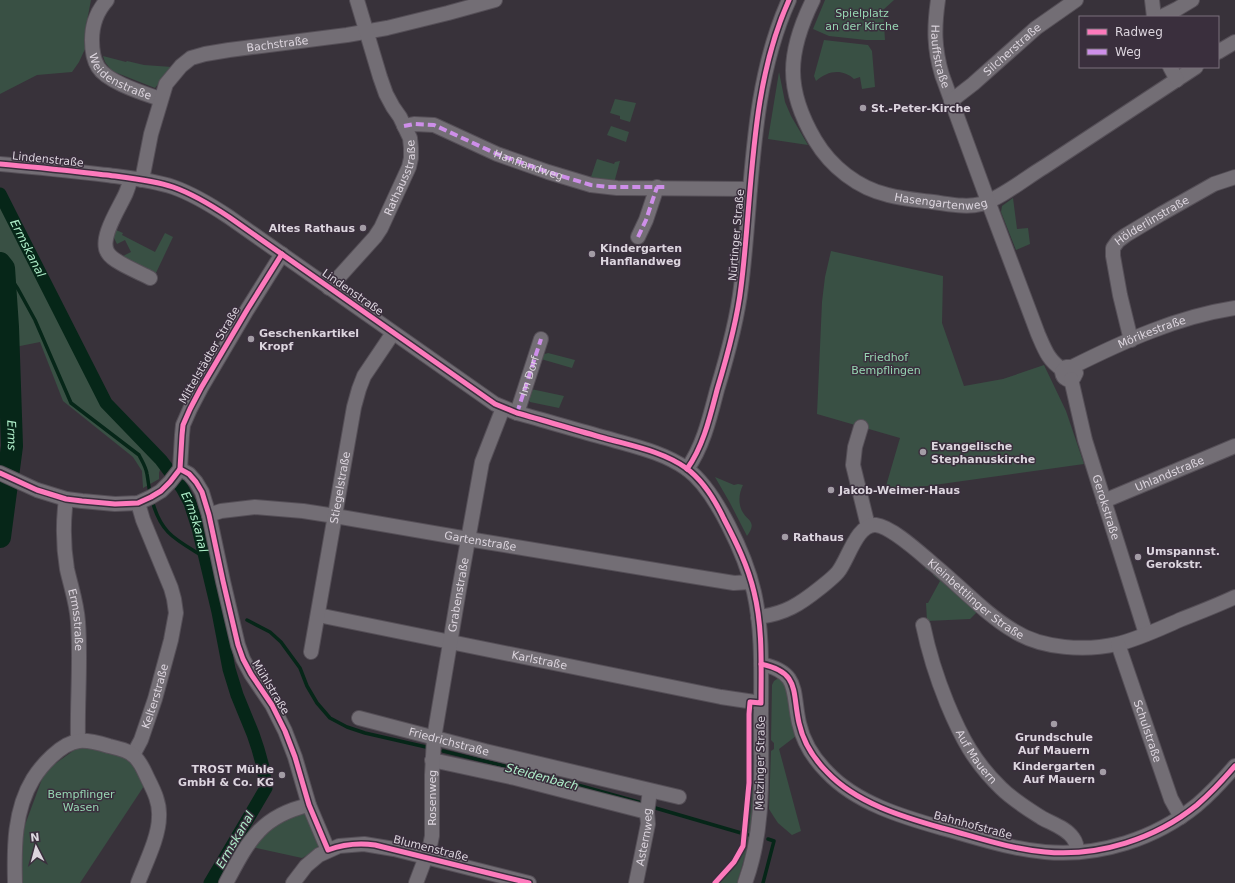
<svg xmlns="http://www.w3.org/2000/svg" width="1235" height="883" font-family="'DejaVu Sans',sans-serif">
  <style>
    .green { fill: #395044 }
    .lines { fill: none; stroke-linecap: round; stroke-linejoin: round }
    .stream { stroke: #062618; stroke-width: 3.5 }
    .canal { stroke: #062618; stroke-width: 13 }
    .river { stroke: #062618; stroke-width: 22 }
    .minor-casing { stroke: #554f57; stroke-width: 16 }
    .minor { stroke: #736e75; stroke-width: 14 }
    .quiet { stroke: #ce8fe9; stroke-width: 4; stroke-dasharray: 8 4; stroke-linecap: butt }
    .cycleway-casing { stroke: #3a2f3d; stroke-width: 8 }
    .cycleway { stroke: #fd7abc; stroke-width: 5 }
    .poi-dot { fill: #a39ca5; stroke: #3a2f3d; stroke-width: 1.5 }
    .labels { text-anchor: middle; stroke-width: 3; stroke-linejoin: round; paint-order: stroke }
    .park-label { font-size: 11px; fill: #96d6b2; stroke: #3a2f3d }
    .street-label { font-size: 11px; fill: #dcd5de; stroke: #3a2f3d }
    .poi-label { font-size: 11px; font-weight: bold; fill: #dcd5de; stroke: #3a2f3d; text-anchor: start }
    .water-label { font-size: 12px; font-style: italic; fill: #b0f0cb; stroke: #3a2f3d }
  </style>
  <rect width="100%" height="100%" fill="#38323a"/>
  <g class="green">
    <path d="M0 0H91L86 26 85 49 79 62 72 72 37 75 0 94Z"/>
    <path d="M825 0H894L883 10 885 40H866L829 36 813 29Z"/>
    <path d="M824 40 868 45 872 51 875 87 862 89 860 77 854 79C842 68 827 71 816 81L814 76Z"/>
    <path d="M103 56 126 62 127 61 144 65 172 67 155 88 112 71 105 62Z"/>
    <path d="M779 72 785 102 791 116 808 145 768 139Z"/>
    <path d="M615 99 636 103 630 122 620 119V116L610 113Z"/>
    <path d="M611 126 629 132 626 142 607 135Z"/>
    <path d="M597 159 614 164 615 162 620 161 614 183 592 178 591 177Z"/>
    <path d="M1013 198 1017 229 1028 228 1030 244 1016 250 1001 212 1002 206Z"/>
    <path d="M0 202 29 261 102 403 161 466 159 473V479L143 488 142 471 133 457 63 401 40 342 0 350Z"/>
    <path d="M116 230 123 233 122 235 155 252 165 233 173 237 155 275 126 261 123 256 131 252 125 240 117 244 113 236Z"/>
    <path d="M831 251 943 276 942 323 964 386 1003 379 1044 365 1066 411 1084 464 927 486 898 488 886 486 900 438 817 414 822 302 825 277Z"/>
    <path d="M548 353 575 360 572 368 541 359C542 355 544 354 548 353Z"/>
    <path d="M531 389 564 396 559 408 530 402 528 398Z"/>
    <path d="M715 477 734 485 738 484 743 485C739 493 738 503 742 511 747 521 758 521 747 536L730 503Z"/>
    <path d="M927 564 980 609 970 619 927 621 926 603H928L940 581 933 575 934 573 925 569Z"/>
    <path d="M777 679H780L785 683 796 736 779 749 801 831 792 835 778 823 774 817 769 809 771 751 774 749V743L771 740 772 685 774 681Z"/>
    <path d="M755 722 754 755H752V723Z"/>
    <path d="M80 746 132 759 144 786 80 883H22V833L45 771Z"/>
    <path d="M753 785 755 786 754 813 750 839 737 883H717C724 875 732 868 738 860 750 843 751 808 752 787Z"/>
    <path d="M306 810 323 847 302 858 252 847 264 831Z"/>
  </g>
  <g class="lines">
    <g class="stream">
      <path d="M4 268 18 289 35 320 71 403 139 455C142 461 146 467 147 474 148 480 149 487 150 494"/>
      <path d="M152 500C161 535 177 540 206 558"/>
      <path d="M247 620 270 632 281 642 300 668 307 686 317 703 330 718 347 727 365 733 426 747"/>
      <path d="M443 751 542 775 642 803"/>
      <path d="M652 807 748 835"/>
      <path d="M763 883 774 841 768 839"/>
    </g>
    <path class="canal" id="s1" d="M0 194 106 403 161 460 182 488 190 503 198 528 218 612 229 669 237 695 253 734 258 749 263 767 266 788 210 883"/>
    <path class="river" id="s2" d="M0 263 4 268 8 327 12 446 0 537"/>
    <defs>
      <g id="minor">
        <path id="s3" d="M107 0C97 11 92 26 92 40 92 49 93 59 98 67 107 82 143 93 160 99"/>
        <path id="s4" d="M813 0C787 53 785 89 815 140 831 167 858 188 888 195 903 199 918 200 933 202 949 204 966 208 981 204 1000 199 1027 177 1044 167 1095 134 1145 100 1196 67"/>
        <path id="s5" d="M938 0C934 28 934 48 942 75L988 201 1038 334C1045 350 1048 360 1063 370"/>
        <path d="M1152 0 1154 17"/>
        <path d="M1161 17 1177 9 1192 0"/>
        <path d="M1218 52 1235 42"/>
        <path d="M1170 67 1177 80"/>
        <path id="s6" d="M951 101 973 84 1036 28 1076 0"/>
        <path d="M404 126 414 124 434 125 497 154 548 172 591 185 617 188 750 189"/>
        <path d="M0 164C36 167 71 171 107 175 129 178 152 180 173 187 193 194 211 205 229 217L495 404 517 413C547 421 576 430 606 438 633 446 663 452 687 469 716 490 746 557 754 592 763 632 761 674 761 715 761 772 765 829 745 883"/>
        <path d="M131 179C129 184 128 188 126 193 120 207 98 239 108 253 113 262 141 273 150 278"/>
        <path id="s7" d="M142 180 151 134 166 84 181 66 191 58 205 54 229 50 347 35 387 28 448 13 495 0"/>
        <path d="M638 237 646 220 657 187"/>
        <path id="s8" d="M329 288 375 237 381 228 409 167 411 158V148L410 138 400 117 393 107 386 94 380 77 357 0"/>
        <path id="s9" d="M1131 340 1120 295 1113 256V248L1118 241 1126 235 1161 214 1214 184 1235 177"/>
        <path id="s10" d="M1072 367 1076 373 1074 377C1069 382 1063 379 1062 372L1066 367H1072C1124 341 1177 317 1235 308"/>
        <path id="s11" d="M1071 379 1085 440 1146 634"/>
        <path d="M517 413 541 339"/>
        <path d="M861 427 855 447 853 465 868 526"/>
        <path d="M180 469 189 474 196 482 202 492 209 515 223 581 238 645 243 659 251 674 272 705 285 731 295 757 309 805 328 850"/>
        <path d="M687 469C703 447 710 417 717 390 727 357 737 322 741 287 753 193 749 88 789 0"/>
        <path d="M0 473 37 490 66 499 82 501 115 504 138 503 151 497 161 491 170 482 180 469 182 435 183 425 190 409 201 388 247 310 282 254"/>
        <path id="s12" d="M66 499C63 522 63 545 67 569 71 587 77 604 78 622 81 662 77 702 78 741"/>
        <path id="s13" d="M1104 501 1235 446"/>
        <path id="s14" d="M209 515 221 511 255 507 303 511 335 516 468 539 691 576 734 583 751 582"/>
        <path id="s15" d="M318 615 721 697 761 703"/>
        <path id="s16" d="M758 617C785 614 800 604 820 588 826 583 833 578 838 572 848 560 857 523 876 525 892 527 920 553 933 564 960 586 984 613 1014 631 1042 649 1086 651 1117 644 1139 639 1161 628 1182 619 1200 612 1218 605 1235 597"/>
        <path id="s17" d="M923 625C929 654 936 676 947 703 961 737 974 762 1001 788 1013 800 1028 809 1042 818 1053 824 1066 828 1073 838 1076 842 1077 847 1077 852"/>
        <path id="s18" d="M1118 644 1171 799 1181 817"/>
        <path id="s19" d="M311 652 354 407 359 389 364 376 393 333"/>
        <path d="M761 664C800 672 792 691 799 723 803 741 814 759 827 772 856 803 903 817 942 828 976 837 1010 849 1045 852 1099 857 1155 839 1197 805 1211 793 1223 780 1235 766"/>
        <path id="s20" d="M359 718 485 751 679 797"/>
        <path id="s21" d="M133 755 141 740 155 699 171 640 176 613 174 599 171 588 143 520 138 503"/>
        <path d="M432 760 515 778 647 812"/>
        <path d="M15 883C14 848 14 810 33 779 41 766 61 743 79 741 88 740 99 743 109 746 117 748 128 750 134 756 141 762 144 771 148 779 154 791 160 803 159 817 159 837 145 864 138 883"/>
        <path d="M226 883C248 842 260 816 309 805"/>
        <path d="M293 883 306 866 319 855 339 846 364 844 394 849 529 883"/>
        <path id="s22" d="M416 883 430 846 432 836V775L434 738 459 590 482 462 503 408"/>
        <path id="s23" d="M636 883 648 824 647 812 650 791"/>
      </g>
    </defs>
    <use href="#minor" class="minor-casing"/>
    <use href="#minor" class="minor"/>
    <g class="quiet">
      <path id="s24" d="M404 126 414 124 434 125 497 154 548 172 591 185 608 187H665"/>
      <path d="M638 237 646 220 657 187"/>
      <path id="s25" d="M517 413 541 339"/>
    </g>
    <defs>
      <g id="cycleway">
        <path d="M0 164C36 167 71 171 107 175 129 178 152 180 173 187 193 194 211 205 229 217L495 404 517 413C546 421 575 430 604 438 632 446 662 451 686 468 704 481 715 500 724 519 736 542 748 566 754 592 763 628 761 666 761 703L750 702 749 714V783L743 846 734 862 715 883"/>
        <path d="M180 469 189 474 196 482 202 492 209 515 223 581 238 645 243 659 251 674 272 705 285 731 295 757 309 805 328 850C344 844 359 843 375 845L529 883"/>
        <path d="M687 469C703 447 710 417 717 390 727 357 737 322 741 287 753 193 749 88 789 0"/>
        <path d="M0 473 37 490 66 499 82 501 115 504 138 503 151 497 161 491 170 482 180 469 182 435 183 425 190 409 201 388 247 310 282 254"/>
        <path d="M761 664C800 672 792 691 799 723 803 741 814 759 827 772 856 803 903 817 942 828 976 837 1010 849 1045 852 1099 857 1155 839 1197 805 1211 793 1223 780 1235 766"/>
      </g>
    </defs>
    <use href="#cycleway" class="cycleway-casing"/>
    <use href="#cycleway" class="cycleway"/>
  </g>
  <g class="poi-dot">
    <circle cx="863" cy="108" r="4"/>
    <circle cx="363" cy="228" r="4"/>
    <circle cx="592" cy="254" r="4"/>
    <circle cx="251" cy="339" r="4"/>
    <circle cx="923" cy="452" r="4"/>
    <circle cx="831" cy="490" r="4"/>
    <circle cx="785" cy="537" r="4"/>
    <circle cx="1138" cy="557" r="4"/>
    <circle cx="1054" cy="724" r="4"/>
    <circle cx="1103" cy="772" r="4"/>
    <circle cx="282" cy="775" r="4"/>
  </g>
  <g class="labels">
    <g class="park-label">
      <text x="862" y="17">Spielplatz<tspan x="862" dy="13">an der Kirche</tspan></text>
      <text x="886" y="361">Friedhof<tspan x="886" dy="13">Bempflingen</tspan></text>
      <text x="81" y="798">Bempflinger<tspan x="81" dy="13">Wasen</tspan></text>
    </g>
    <g class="street-label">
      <text dy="4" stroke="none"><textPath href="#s7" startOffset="223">Bachstraße</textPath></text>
      <text dy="4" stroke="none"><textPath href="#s6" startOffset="80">Silcherstraße</textPath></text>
      <text dy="4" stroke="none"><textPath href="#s5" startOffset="57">Hauffstraße</textPath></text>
      <text dy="4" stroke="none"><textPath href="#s3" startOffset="95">Weidenstraße</textPath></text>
      <text transform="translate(48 159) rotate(6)" y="4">Lindenstraße</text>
      <text dy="4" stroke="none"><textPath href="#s24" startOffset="133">Hanflandweg</textPath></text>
      <text dy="4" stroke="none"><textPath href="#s8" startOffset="134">Rathausstraße</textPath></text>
      <text dy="4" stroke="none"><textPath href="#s4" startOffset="295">Hasengartenweg</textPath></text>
      <text dy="4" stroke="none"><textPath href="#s9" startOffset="142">Hölderlinstraße</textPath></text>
      <text transform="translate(736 235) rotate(-85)" y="4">Nürtinger Straße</text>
      <text transform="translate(353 292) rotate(35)" y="4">Lindenstraße</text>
      <text dy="4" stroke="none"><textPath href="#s10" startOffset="128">Mörikestraße</textPath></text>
      <text transform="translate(209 355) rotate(-60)" y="4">Mittelstädter Straße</text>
      <text dy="4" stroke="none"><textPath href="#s25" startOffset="39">Im Dorf</textPath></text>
      <text dy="4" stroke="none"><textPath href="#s13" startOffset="71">Uhlandstraße</textPath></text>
      <text dy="4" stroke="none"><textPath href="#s19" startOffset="167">Stiegelstraße</textPath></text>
      <text dy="4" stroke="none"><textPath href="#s11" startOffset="133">Gerokstraße</textPath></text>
      <text dy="4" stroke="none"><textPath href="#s14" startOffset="275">Gartenstraße</textPath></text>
      <text dy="4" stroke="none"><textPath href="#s22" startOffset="293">Grabenstraße</textPath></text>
      <text dy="4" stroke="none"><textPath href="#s16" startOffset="282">Kleinbettlinger Straße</textPath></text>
      <text dy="4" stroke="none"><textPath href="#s12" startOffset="122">Ermsstraße</textPath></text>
      <text dy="4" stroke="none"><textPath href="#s15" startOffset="226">Karlstraße</textPath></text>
      <text transform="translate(271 687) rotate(59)" y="4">Mühlstraße</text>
      <text dy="4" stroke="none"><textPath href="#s21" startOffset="63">Kelterstraße</textPath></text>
      <text dy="4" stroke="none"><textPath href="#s18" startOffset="92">Schulstraße</textPath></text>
      <text dy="4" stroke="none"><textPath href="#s20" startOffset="93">Friedrichstraße</textPath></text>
      <text dy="4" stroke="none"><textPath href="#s17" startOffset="143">Auf Mauern</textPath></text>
      <text transform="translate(760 763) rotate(-89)" y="4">Metzinger Straße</text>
      <text dy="4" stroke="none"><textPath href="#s22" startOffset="88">Rosenweg</textPath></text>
      <text transform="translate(973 825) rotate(15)" y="4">Bahnhofstraße</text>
      <text dy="4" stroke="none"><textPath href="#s23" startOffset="47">Asternweg</textPath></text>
      <text transform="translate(431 848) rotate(14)" y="4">Blumenstraße</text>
    </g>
    <g class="poi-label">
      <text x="871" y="112">St.-Peter-Kirche</text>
      <text x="355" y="232" text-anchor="end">Altes Rathaus</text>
      <text x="600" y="252">Kindergarten<tspan x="600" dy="13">Hanflandweg</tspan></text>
      <text x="259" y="337">Geschenkartikel<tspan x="259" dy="13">Kropf</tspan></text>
      <text x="931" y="450">Evangelische<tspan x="931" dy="13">Stephanuskirche</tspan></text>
      <text x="839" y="494">Jakob-Weimer-Haus</text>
      <text x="793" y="541">Rathaus</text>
      <text x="1146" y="555">Umspannst.<tspan x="1146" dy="13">Gerokstr.</tspan></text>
      <text x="1054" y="741" text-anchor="middle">Grundschule<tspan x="1054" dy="13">Auf Mauern</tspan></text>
      <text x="1095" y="770" text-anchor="end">Kindergarten<tspan x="1095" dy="13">Auf Mauern</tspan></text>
      <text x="274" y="773" text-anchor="end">TROST Mühle<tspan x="274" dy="13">GmbH &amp; Co. KG</tspan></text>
    </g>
    <g class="water-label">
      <text dy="4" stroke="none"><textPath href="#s1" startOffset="61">Ermskanal</textPath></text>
      <text dy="4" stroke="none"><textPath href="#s2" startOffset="174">Erms</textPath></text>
      <text dy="4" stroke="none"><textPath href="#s1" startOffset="385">Ermskanal</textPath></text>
      <text transform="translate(542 777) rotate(15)" y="4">Steidenbach</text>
      <text transform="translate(235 840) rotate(-60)" y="4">Ermskanal</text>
    </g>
  </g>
  <rect x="1079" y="16" width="140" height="52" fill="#3a2f3d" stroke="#7b717d"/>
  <rect x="1087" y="29" width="20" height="6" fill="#fd7abc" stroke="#7b717d"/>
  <text x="1115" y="36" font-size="12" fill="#dcd5de">Radweg</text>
  <rect x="1087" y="49" width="20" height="6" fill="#ce8fe9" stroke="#7b717d"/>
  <text x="1115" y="56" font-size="12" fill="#dcd5de">Weg</text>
  <g transform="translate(36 847) rotate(354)" stroke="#3a2f3d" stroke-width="3" paint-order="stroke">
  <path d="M0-3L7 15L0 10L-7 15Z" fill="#dcd5de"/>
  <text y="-6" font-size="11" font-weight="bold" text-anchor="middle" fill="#dcd5de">N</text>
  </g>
</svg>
